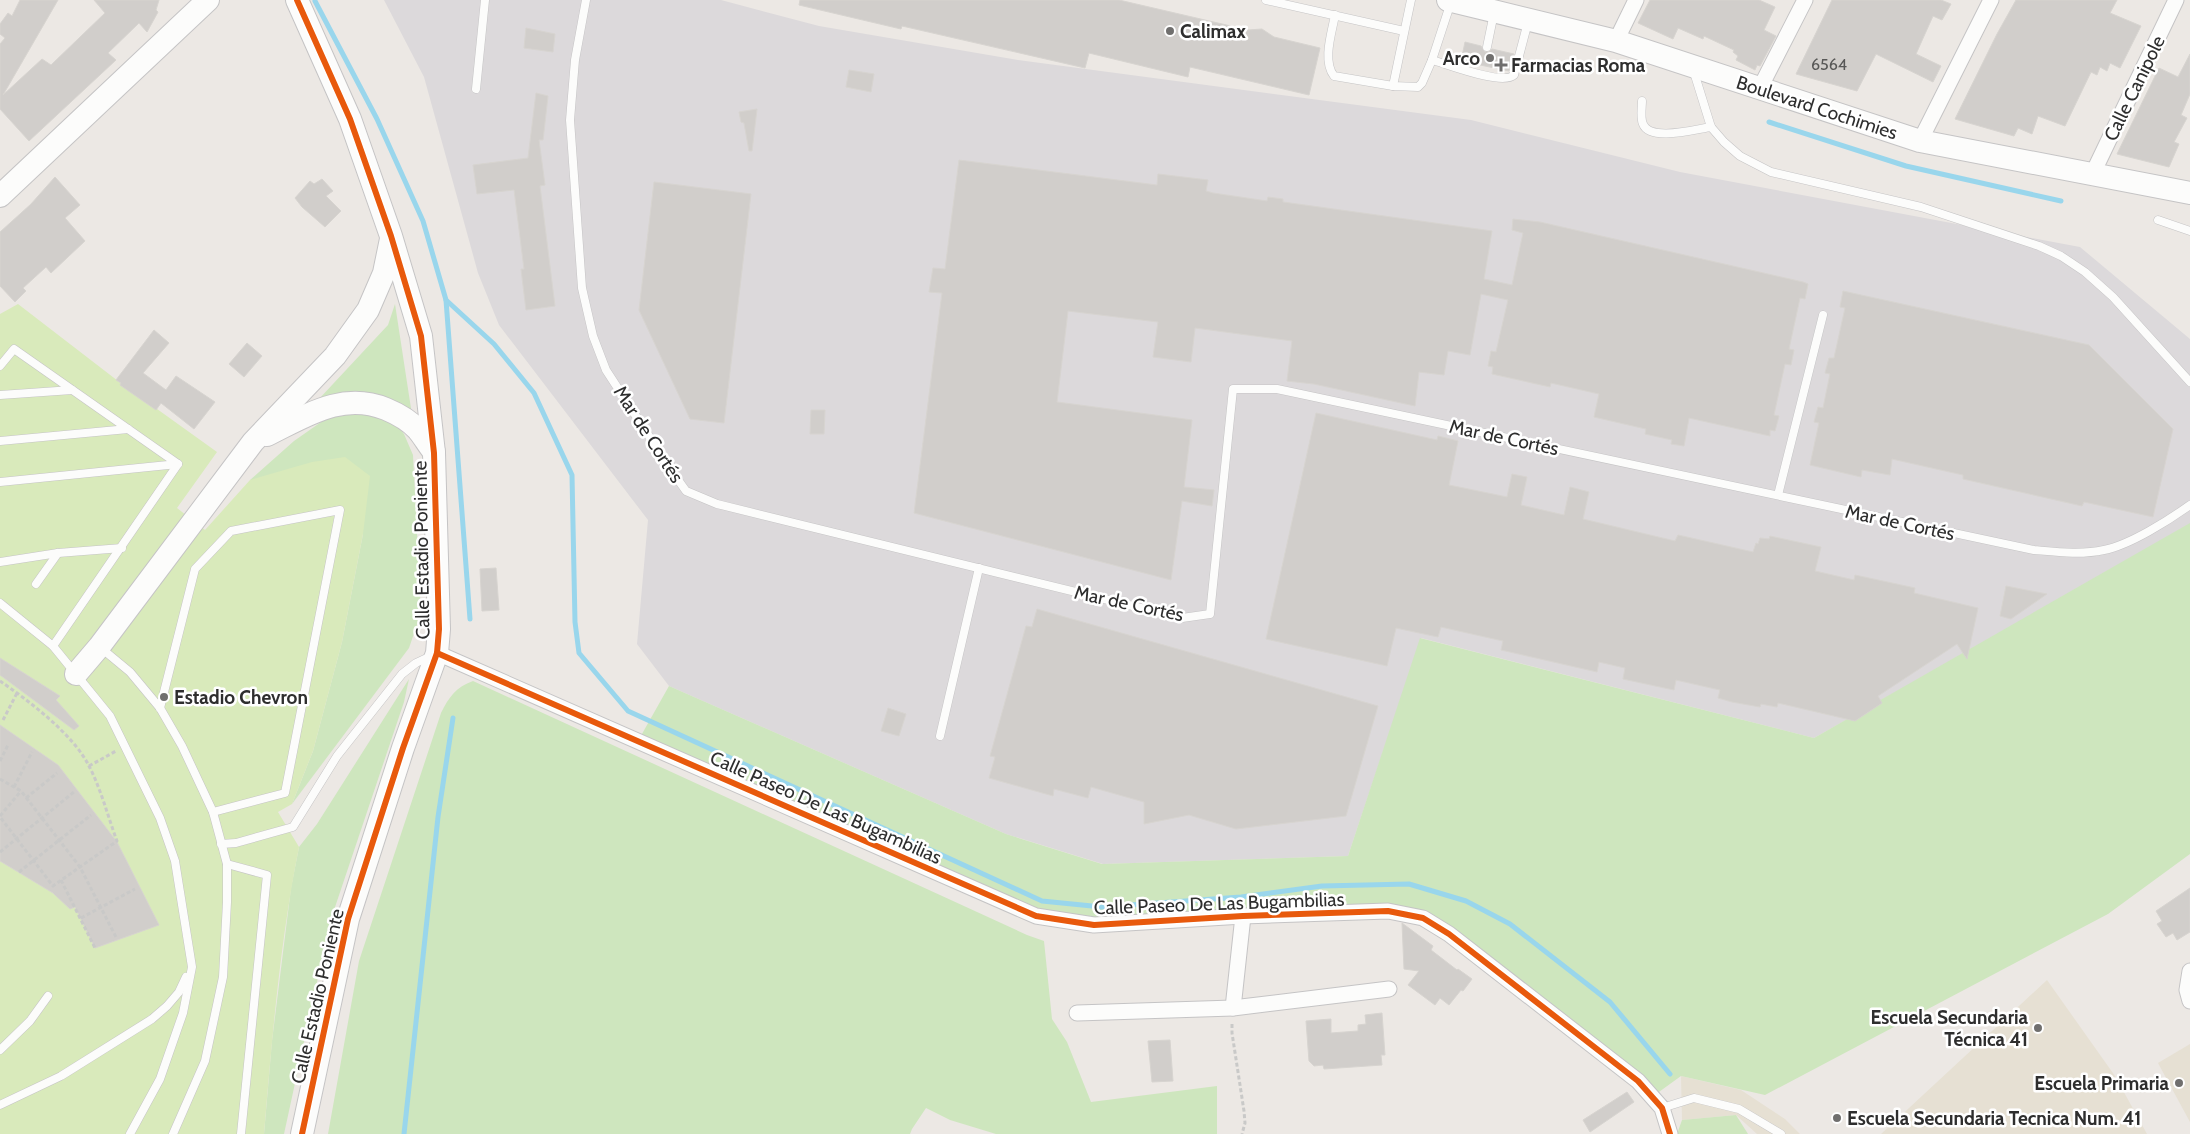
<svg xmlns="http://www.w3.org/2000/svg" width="2190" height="1134" font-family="Cabin,sans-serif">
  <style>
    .industrial { fill: #dcd9db }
    .education { fill: #e6e0d3 }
    .green { fill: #cee6be }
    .pitch { fill: #d9eabb }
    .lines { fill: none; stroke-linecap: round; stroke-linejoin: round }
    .stream { stroke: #99d6ec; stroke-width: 5 }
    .building { fill: #d1cecb; stroke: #d7d4d0 }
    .lane-casing { stroke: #c5c4c5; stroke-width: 9 }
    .street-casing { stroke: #c5c4c5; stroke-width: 17 }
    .secondary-casing { stroke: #c5c4c5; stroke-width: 24 }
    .path { stroke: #c9c9c8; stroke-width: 3; stroke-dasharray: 4 2.5; stroke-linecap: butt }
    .lane { stroke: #fcfcfb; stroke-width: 8 }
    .street { stroke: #fcfcfb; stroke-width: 15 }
    .secondary { stroke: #fcfcfb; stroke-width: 22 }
    .cycleway-casing { stroke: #fff; stroke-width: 9 }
    .cycleway { stroke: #e8590c; stroke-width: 6 }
    .poi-dot { fill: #706f6e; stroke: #fff; stroke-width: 2 }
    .labels { text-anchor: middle; stroke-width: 5; stroke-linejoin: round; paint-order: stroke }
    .number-label { font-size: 16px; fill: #585857 }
    .poi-label { font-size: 19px; font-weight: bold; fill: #2e2e2e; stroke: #fff; text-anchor: start }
    .street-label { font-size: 19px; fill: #2e2e2e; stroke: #fff }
  </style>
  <rect width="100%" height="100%" fill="#ece8e4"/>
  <path class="industrial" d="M384 0H721L819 26 1018 60 1471 120 1680 172 2080 247 2190 339V526L1814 738 1421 638 1348 856 1103 864 1006 834 669 686 637 644 648 520 499 325 478 273 424 77Z"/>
  <g class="education">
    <path d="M2047 980 2115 1076 2147 1134H1881Z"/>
    <path d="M2190 1044V1122L2158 1063Z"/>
    <path d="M1681 1076 1741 1090 1785 1119 1800 1134H1757L1736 1115 1682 1120Z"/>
  </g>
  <g class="green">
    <path d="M395 304 412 415 319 399 388 325Z"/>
    <path d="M358 410 393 420 404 434 413 455 421 613 409 648 292 804 313 751 342 642 363 534 250 480 294 441 334 413Z"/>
    <path d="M2190 523V854L2108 914 1765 1095 1681 1076 1652 1097 1423 918 1094 925 1036 916 638 741 669 686 1006 834 1102 864 1348 856 1420 638 1814 738Z"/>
    <path d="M409 679 404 702 330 922 284 1134H264L272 1041 291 888 299 847 317 824Z"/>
    <path d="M473 681 1027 935 1044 941 1052 1019 1067 1042 1091 1102 1217 1086V1134H996L950 1120 926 1108 912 1129 910 1134H328L359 961 441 713C449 697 456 687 473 681Z"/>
    <path d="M1736 1115 1748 1134H1677L1682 1120Z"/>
  </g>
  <path class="pitch" d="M18 304 118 381 217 452 177 508 205 530 250 480 312 462 345 457 370 476 363 534 342 642 313 751 292 804 278 812 299 847C280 942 272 1038 264 1134H0V314Z"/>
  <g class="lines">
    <g class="stream">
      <path d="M315 1 377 119 423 221 446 300 494 344 534 393 572 475 575 622 579 653 628 711 1042 901 1102 907 1241 897 1322 886 1409 884 1466 901 1510 924 1610 1002 1670 1074"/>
      <path d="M1769 122 1906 166 2061 201"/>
      <path d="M446 300 470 619"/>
      <path d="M404 1134 438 817 453 718"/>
    </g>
  </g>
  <g class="building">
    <path d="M20 0H58L3 95 42 59 51 65 105 13 94 0H159L156 10 158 12 147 32 139 23 108 53 116 60 29 141 0 109V44L5 38 0 34V24L8 13 12 16Z"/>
    <path d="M800 0H1119L1248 30 1262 29 1274 37 1320 48 1309 95 1190 67 1188 77 1089 53 1085 68 902 26 901 29 799 5Z"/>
    <path d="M1650 0H1759L1775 7 1764 30 1776 36 1760 66 1757 65 1755 70 1736 60 1738 56 1733 52 1734 50 1704 36 1703 39 1678 28 1673 39 1638 23Z"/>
    <path d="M1832 0H1941L1951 4 1942 20 1933 16 1916 54 1941 66 1933 82 1876 54 1857 91 1796 74Z"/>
    <path d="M2016 0H2117L2110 13 2141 26 2120 68 2110 63 2107 71 2100 67 2097 75 2091 72 2065 126 2038 116 2032 134 2018 128 2014 136 1955 119 1997 34Z"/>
    <path d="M526 28 555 34 553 52 524 48Z"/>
    <path d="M1465 42 1481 46 1485 52H1489L1492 49 1514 54 1509 71 1461 61Z"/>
    <path d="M2190 54V94L2181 115 2187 118 2174 142 2179 144 2169 167 2117 154 2159 68 2178 77Z"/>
    <path d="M849 70 874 74 871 92 846 87Z"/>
    <path d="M536 93 548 96 543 140H539L545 185 540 186 555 306 526 310 521 269H524L514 190 477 194 473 165 528 158Z"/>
    <path d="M757 109 752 151H749L744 123 741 122 739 112Z"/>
    <path d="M959 160 1157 185 1158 174 1208 180 1206 191 1213 193 1267 201 1268 197 1283 199V202L1492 231 1484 279 1512 285 1523 233 1512 230 1513 219 1540 222 1803 282 1808 284 1805 299 1800 298 1789 349 1794 350 1791 365 1785 364 1774 415 1779 416 1775 431 1770 430V436L1689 418 1684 446 1671 444 1672 440 1645 434 1646 429 1594 417 1599 394 1551 383 1550 387 1492 374 1493 367 1488 366 1491 351 1496 352 1508 300 1481 294 1470 355 1448 351 1444 375 1419 372 1415 406 1314 384 1287 381 1292 341 1195 328 1191 362 1153 357 1158 322 1068 311 1057 402 1192 420 1184 487 1214 490 1212 506 1182 501 1171 580 914 513 942 293 929 292 933 268 945 269Z"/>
    <path d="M55 177 80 205 65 218 85 241 51 273 46 267 23 288 26 291 15 302 0 286V232L31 204Z"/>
    <path d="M322 179 333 191 326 196 341 211 325 227 302 207 295 198 310 181 314 184Z"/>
    <path d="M654 182 751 194 724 423 690 419 639 310Z"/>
    <path d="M1843 291 2089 345 2173 429 2153 517 2084 502 2082 506 1963 479V475L1892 459 1890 475 1862 470 1861 477 1810 465 1819 423 1814 422 1818 407 1823 408 1830 374 1825 373 1829 358H1834L1845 308 1840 307Z"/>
    <path d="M154 330 169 343 143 373 166 390 176 376 215 402 194 429 161 403 156 410 120 385 121 383 116 380Z"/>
    <path d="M247 343 262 356 244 377 229 364Z"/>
    <path d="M811 410H825L824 434H810Z"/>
    <path d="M1316 413 1437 440 1438 436 1458 441 1449 485 1507 497 1512 474 1527 477 1521 505 1564 515 1570 487 1589 492 1583 519 1675 541 1678 535 1753 552 1756 543 1758 544 1760 538 1769 539 1770 536 1821 547 1815 571 1854 580 1855 575 1915 588 1914 593 1978 608 1967 659 1957 644 1878 696 1882 703 1855 721 1778 703 1777 707 1761 704 1760 707 1732 702 1718 698 1720 690 1676 680 1674 690 1623 679 1625 668 1599 662 1597 672 1501 650 1503 641 1441 627 1438 637 1396 628 1387 666 1266 639Z"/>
    <path d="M496 568 499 610 482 611 480 569Z"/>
    <path d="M2006 586 2047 594 2011 619 2000 616Z"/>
    <path d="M1037 609 1378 706 1346 816 1236 829 1189 815 1144 824V802L1091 787 1088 798 1054 789 1053 796 989 778 995 757 990 756 1026 626 1032 627Z"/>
    <path d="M0 658 60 696 56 700 79 726 74 730 0 675Z"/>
    <path d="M888 708 906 714 899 736 881 731Z"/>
    <path d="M0 725 58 765 117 842 159 925 95 948 75 907 70 909 53 893 0 861Z"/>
    <path d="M2190 888V932L2177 940 2173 933 2166 937 2157 924 2162 921 2156 911Z"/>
    <path d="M1402 923 1433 946 1431 950 1457 970 1458 969 1472 979 1463 991 1461 990 1449 1005 1440 998 1435 1005 1408 985 1419 971 1404 969Z"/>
    <path d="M1382 1013 1385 1055H1381L1382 1065 1324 1069 1323 1065 1314 1066 1309 1061 1306 1021 1331 1019V1033L1358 1031V1025L1366 1024 1365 1015Z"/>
    <path d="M1170 1040 1173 1081 1152 1082 1148 1041Z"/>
    <path d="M1627 1092 1634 1102 1590 1132 1583 1120Z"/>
  </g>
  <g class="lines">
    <defs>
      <g id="lane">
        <path d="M586 0 575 60 570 120 582 288 593 336 606 370 669 467 686 491 717 504 1182 618 1210 614 1233 389H1277L2034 550C2057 552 2081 555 2104 550 2130 545 2169 520 2190 505"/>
        <path d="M1266 0 1404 31"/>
        <path d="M1451 2 1432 60C1447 64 1503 86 1514 75L1528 22"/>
        <path d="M1335 15C1332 32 1322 61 1334 76L1393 86 1418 87 1422 83 1432 60"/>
        <path d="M1487 47 1494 13"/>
        <path d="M1693 69 1711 127 1724 142 1740 156 1771 172 1921 207 2039 246 2061 256 2085 272 2113 297 2190 382"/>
        <path d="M1393 86 1411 0"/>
        <path d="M476 89 485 0"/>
        <path d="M1642 101C1642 107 1640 118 1643 124 1650 142 1696 129 1711 127"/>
        <path d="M2158 220 2190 231"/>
        <path d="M0 366 14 349 178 464 53 646"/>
        <path d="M0 395 72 390"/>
        <path d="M0 441 128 429"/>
        <path d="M0 482 178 464"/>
        <path d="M1778 495 1823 315"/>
        <path d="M0 562 58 553 122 548"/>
        <path d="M36 584 58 553"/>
        <path d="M0 603 53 646 110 716 160 818 175 861 192 967 183 1013 160 1079 130 1134"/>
        <path d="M101 648 130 672 160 708 182 746 213 812 227 864V902L223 977 205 1061 173 1134"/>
        <path d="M160 708 195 569 231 531 340 510 285 793 213 812"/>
        <path d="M940 736 979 568"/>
        <path d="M221 844 236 843 293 827 337 756 402 674 416 663 431 656"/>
        <path d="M227 864 267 875 241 1134"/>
        <path d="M0 1050 30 1021 48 996"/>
        <path d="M0 1105 61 1076 152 1019 167 1006 179 992 186 977"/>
        <path d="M1662 1108 1694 1098 1739 1109 1781 1134"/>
      </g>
      <g id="street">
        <path d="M1616 41 1636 0"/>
        <path d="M1760 88 1805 0"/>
        <path d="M1920 141 1991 0"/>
        <path d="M2092 175 2176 0"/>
        <path d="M437 653 1036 916 1094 925 1243 916 1388 911 1423 918 1449 934 1638 1081 1662 1108 1670 1134"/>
        <path d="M2190 971 2187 990 2190 1001"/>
        <path d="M1233 1008 1243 916"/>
        <path d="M1077 1013 1233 1008 1389 989"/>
      </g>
      <g id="secondary">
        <path d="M297 0 350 119 391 236 421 336 434 453 439 629 437 653 403 748 348 919 302 1134"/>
        <path d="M1448 0 1616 41 1920 141 2190 193"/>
        <path d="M0 196 208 0"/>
        <path d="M267 435C306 416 342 391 386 409 398 414 409 420 418 430 424 437 428 445 434 452"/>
        <path d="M76 674 99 647 253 442 335 356 368 310 384 273 391 239"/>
      </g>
    </defs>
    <use href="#lane" class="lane-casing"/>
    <use href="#street" class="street-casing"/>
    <use href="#secondary" class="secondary-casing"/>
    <g class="path">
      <path d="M0 681C29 701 73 734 89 766 101 789 108 817 117 841L53 886 0 817"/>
      <path d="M3 720 17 693"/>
      <path d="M0 761 8 745"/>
      <path d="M89 766 116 751"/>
      <path d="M0 779 21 791 80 867 117 939"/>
      <path d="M14 787 32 752"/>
      <path d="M26 798 57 773"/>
      <path d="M0 816 21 791"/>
      <path d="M0 852 74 792"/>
      <path d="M19 872 91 815"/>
      <path d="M61 880 95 948"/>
      <path d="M81 918 135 889"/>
      <path d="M1232 1024V1033L1244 1111 1245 1123 1242 1134"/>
    </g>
    <use href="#lane" class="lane"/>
    <use href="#street" class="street"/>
    <use href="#secondary" class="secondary"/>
    <defs>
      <g id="cycleway">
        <path d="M297 0 350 119 391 236 421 336 434 453 439 629 437 653 403 748 348 919 302 1134"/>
        <path d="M437 653 1036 916 1094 925 1243 916 1388 911 1423 918 1449 934 1638 1081 1662 1108 1670 1134"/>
      </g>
    </defs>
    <use href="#cycleway" class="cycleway-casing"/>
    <use href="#cycleway" class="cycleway"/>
  </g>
  <g class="poi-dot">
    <circle cx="1170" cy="31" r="5"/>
    <circle cx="1490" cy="58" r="5"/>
    <path d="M1498.5 57.5h5v5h5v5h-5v5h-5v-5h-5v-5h5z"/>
    <circle cx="164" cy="697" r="5"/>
    <circle cx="2038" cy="1028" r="5"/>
    <circle cx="2179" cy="1083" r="5"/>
    <circle cx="1837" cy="1118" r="5"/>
  </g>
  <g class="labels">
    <g class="number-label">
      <text x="1829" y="70">6564</text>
    </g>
    <g class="poi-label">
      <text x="1180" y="38">Calimax</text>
      <text x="1480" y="65" text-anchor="end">Arco</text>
      <text x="1511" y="72">Farmacias Roma</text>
      <text x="174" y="704">Estadio Chevron</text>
      <text x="2028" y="1024" text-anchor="end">Escuela Secundaria<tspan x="2028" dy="22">Técnica 41</tspan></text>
      <text x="2169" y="1090" text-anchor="end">Escuela Primaria</text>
      <text x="1847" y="1125">Escuela Secundaria Tecnica Num. 41</text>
    </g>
    <g class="street-label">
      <text transform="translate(2134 88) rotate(-64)" y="7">Calle Canipole</text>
      <text transform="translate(1817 107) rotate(18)" y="7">Boulevard Cochimies</text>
      <text transform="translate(649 434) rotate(57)" y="7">Mar de Cortés</text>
      <text transform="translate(1504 437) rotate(12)" y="7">Mar de Cortés</text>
      <text transform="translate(1900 522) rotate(12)" y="7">Mar de Cortés</text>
      <text transform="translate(421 550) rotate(-91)" y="7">Calle Estadio Poniente</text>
      <text transform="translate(1129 603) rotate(12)" y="7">Mar de Cortés</text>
      <text transform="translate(826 807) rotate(24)" y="7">Calle Paseo De Las Bugambilias</text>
      <text transform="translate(1219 903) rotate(-2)" y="7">Calle Paseo De Las Bugambilias</text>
      <text transform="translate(317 996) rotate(-77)" y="7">Calle Estadio Poniente</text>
    </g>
  </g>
</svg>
